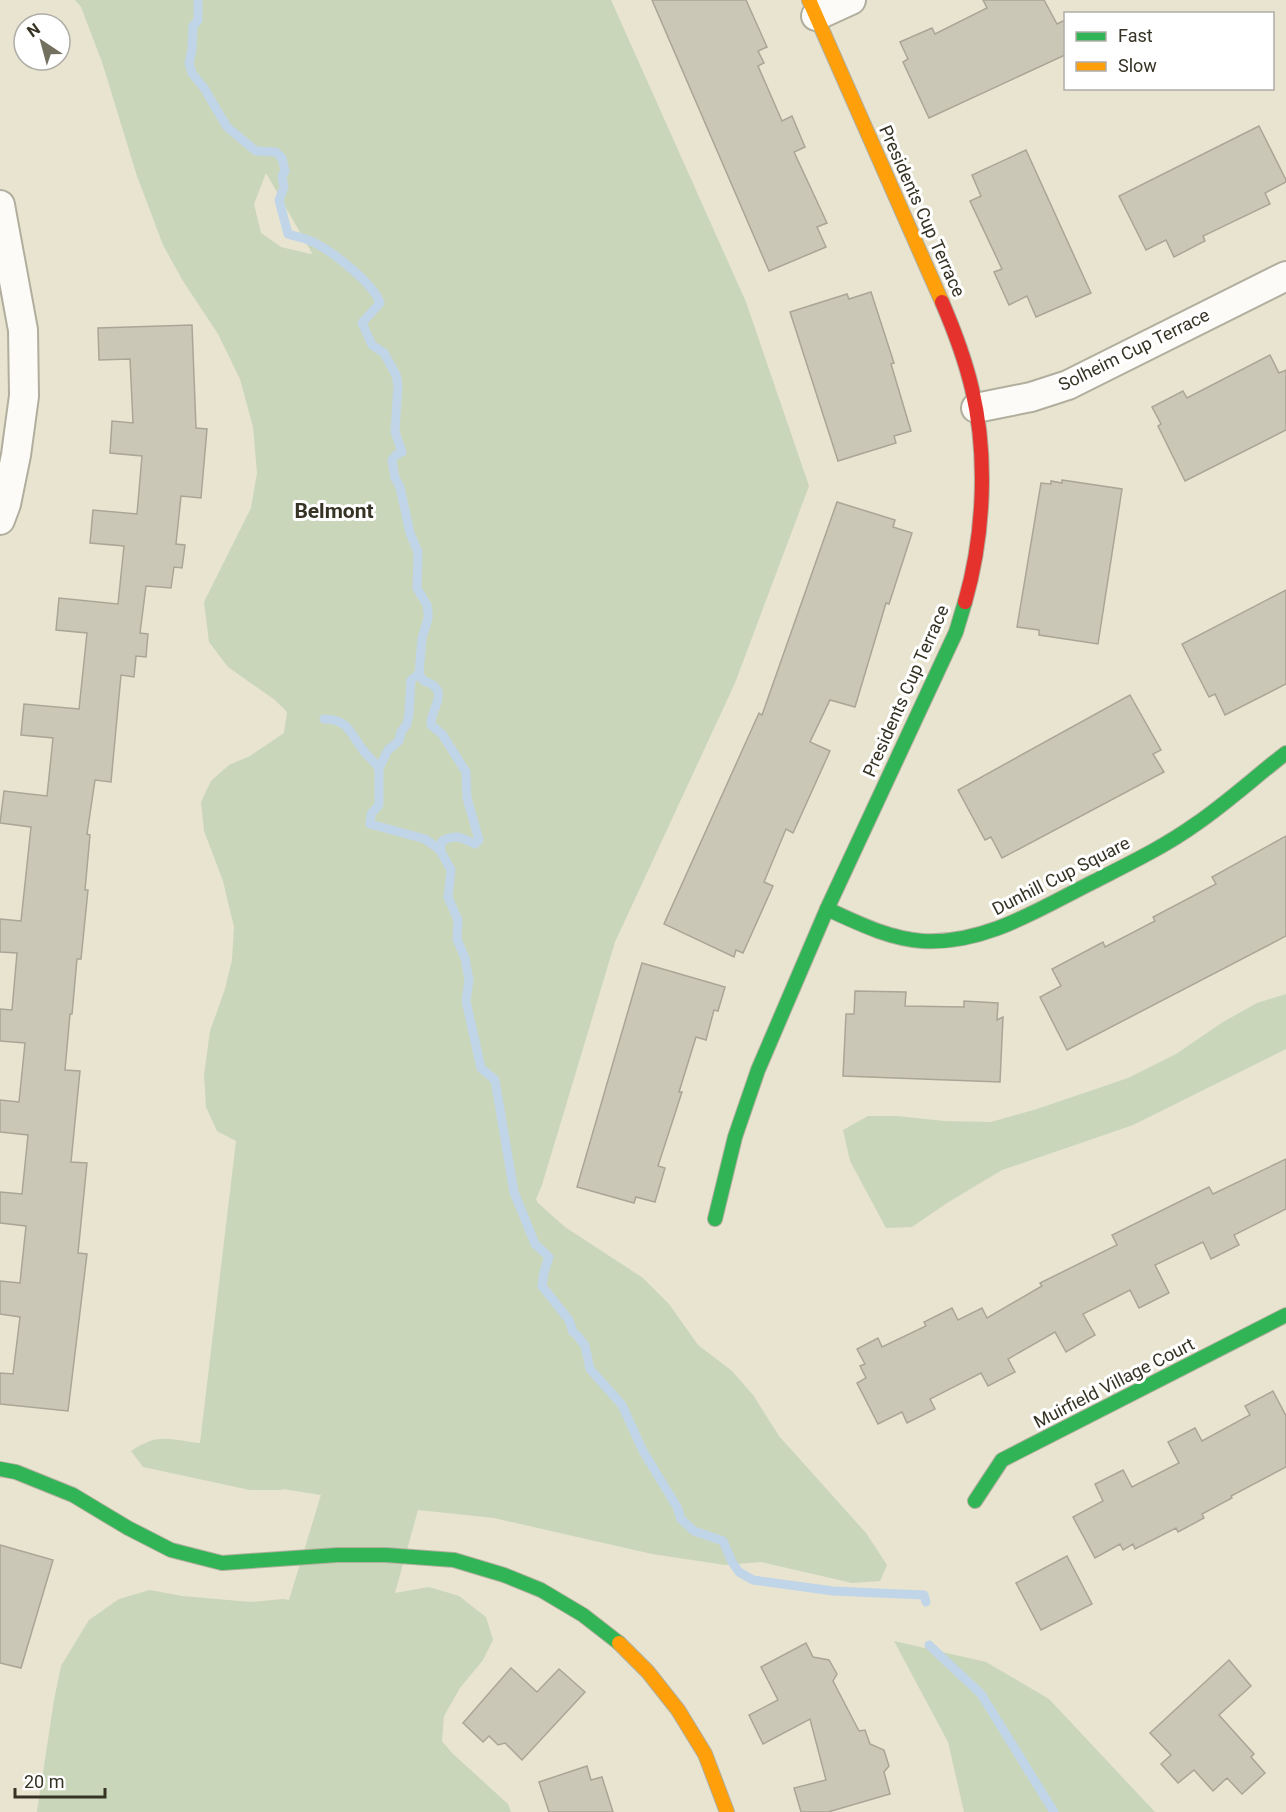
<svg xmlns="http://www.w3.org/2000/svg" width="1286" height="1812" font-family="Roboto,sans-serif">
  <style>
    .green { fill: #c9d6ba; fill-rule: evenodd }
    .lines { fill: none; stroke-linecap: round; stroke-linejoin: round }
    .stream { stroke: #c1d5e8; stroke-width: 9 }
    .building { fill: #cac7b7; stroke: #a9a697; stroke-width: 1.5 }
    .street-casing { stroke: #b1ae9e; stroke-width: 32 }
    .fast-casing { stroke: #b1ae9e; stroke-width: 16 }
    .slow-casing { stroke: #b1ae9e; stroke-width: 16 }
    .jam-casing { stroke: #b1ae9e; stroke-width: 16 }
    .street { stroke: #fcfbf8; stroke-width: 28 }
    .fast { stroke: #30b455; stroke-width: 14 }
    .slow { stroke: #ff9f0a; stroke-width: 14 }
    .jam { stroke: #e5322d; stroke-width: 14 }
    .labels { text-anchor: middle; stroke-width: 6; stroke-linejoin: round; paint-order: stroke }
    .street-label { font-size: 18px; fill: #363224; stroke: #fff }
    .quarter-label { font-size: 21px; font-weight: bold; fill: #363224; stroke: #fff }
  </style>
  <rect width="100%" height="100%" fill="#e8e4d0"/>
  <g class="green">
    <path d="M75 0H611L746 302 809 486 735 683 615 942 542 1185 536 1199 538 1203 565 1227 643 1278 669 1304 698 1345 732 1371 753 1395 779 1436 866 1533 887 1565 880 1581 852 1583 761 1562 725 1565 652 1554 494 1518 418 1510 395 1593 429 1587 459 1596 486 1617 493 1640 483 1660 460 1688 444 1716 442 1741 452 1753 508 1804 511 1812H37L54 1700 61 1666 89 1620 119 1599 150 1590 182 1596 251 1602 283 1599 289 1600 321 1495 283 1489 282 1490H250L143 1467 131 1451C159 1432 170 1440 200 1443L236 1141 217 1131 206 1107 204 1075 210 1031 225 989 232 960 234 927 223 881 204 831 201 802 211 781 229 765 250 756 284 733 287 712 275 700 228 667 209 642 204 602 251 508 257 473 253 427 240 379 218 334 183 281 163 245 137 176 102 62 81 7ZM266 173 312 253 311 254 281 247 261 233 254 204Z"/>
    <path d="M1286 994V1049L1133 1125 1002 1170 947 1203 912 1227 886 1228 850 1161 843 1130 868 1116H897L944 1121 991 1122 1037 1109 1128 1078 1176 1054 1223 1022 1257 1003Z"/>
    <path d="M894 1641 986 1662 1049 1699 1155 1812H964L948 1742Z"/>
  </g>
  <g class="lines">
    <g class="stream">
      <path d="M198 0V20L193 26 192 50 189 63 192 73 204 88 227 127 256 151 276 152 282 158 285 171 282 176 284 187 279 200 288 234C297 237 307 238 315 243 333 252 374 284 380 303L362 323 372 345 384 353 396 375 398 385 395 432 402 452 396 455 392 460 395 478 400 487 410 533 418 552 417 588 427 605 428 612V619L422 638 419 674 424 681C453 690 429 710 431 725L442 734 466 772 467 798 479 840 475 844C460 837 457 834 442 841L440 850 451 870 448 897 458 920 457 939 465 958 469 980 466 1001 481 1068 495 1080 514 1192 535 1244 549 1257 544 1272 542 1286 569 1320 573 1332 577 1335 585 1346 590 1369 622 1405 643 1451 677 1507 681 1519 694 1531 723 1541 732 1562 739 1572 753 1580 833 1591 924 1595 926 1602"/>
      <path d="M419 674 411 680 409 713 407 724 401 732 399 741 388 750 379 768V805L371 814 370 824 425 839 440 850"/>
      <path d="M324 719C348 719 350 733 363 750 368 756 374 762 379 768"/>
      <path d="M929 1645 981 1694 1054 1812"/>
    </g>
  </g>
  <g class="building">
    <path d="M652 0H746L767 47 758 51 764 63 758 66 782 121 792 116 805 147 794 152 827 223 817 227 826 247 769 271Z"/>
    <path d="M983 0H1044L1057 24 1065 20V55L929 118 903 62 908 59 900 42 932 28 935 34 987 8Z"/>
    <path d="M1259 126 1286 180V182L1265 193 1270 204 1203 236 1205 241 1174 257 1166 240 1146 250 1119 196Z"/>
    <path d="M1026 150 1091 293 1036 317 1027 296 1009 305 994 272 1002 269 970 201 981 196 972 175Z"/>
    <path d="M871 292 894 363 891 364 911 431 894 436 896 443 838 461 790 312 847 294 849 299Z"/>
    <path d="M192 325 196 428 207 429 201 498 181 496 176 544 185 545 182 568 174 567 171 588 146 586 140 633 148 634 146 657 136 656 134 677 121 675 111 782 95 780 87 834 90 835 85 890H88L81 959H77L72 1014H70L65 1070 80 1071 71 1162 87 1163 78 1253 87 1254 68 1411 0 1404V1373L13 1374 20 1317 0 1314V1281L20 1283 26 1226 0 1223V1192L22 1194 28 1135 0 1132V1100L19 1102 25 1043 0 1041V1009L12 1010 17 953 0 952V919L21 921 31 827 0 823 4 791 47 796 53 738 21 735 24 704 79 709 87 633 56 630 59 598 118 604 124 546 90 543 93 510 137 514 142 456 110 453 112 421 133 423 130 359 99 360 98 328Z"/>
    <path d="M1270 355 1279 373 1286 370V430L1185 481 1158 426 1161 424 1152 407 1183 391 1187 398Z"/>
    <path d="M1062 480 1122 489 1098 644 1039 635V630L1017 627 1041 483 1051 484V481L1062 483Z"/>
    <path d="M837 502 895 520 893 527 912 533 889 604 886 603 855 707 830 700 810 742 830 751 793 833 786 829 764 882 773 886 743 953 736 950 734 957 664 924 759 713 762 715Z"/>
    <path d="M1286 590V684L1225 715 1215 694 1209 697 1182 644Z"/>
    <path d="M1130 695 1161 750 1153 754 1164 772 1002 858 991 837 985 840 958 790Z"/>
    <path d="M1286 836V936L1067 1050 1040 997 1061 986 1052 969 1103 942 1105 947 1155 921 1153 917 1216 884 1212 877Z"/>
    <path d="M642 963 725 987 718 1011 714 1010 706 1040 696 1037 679 1092H682L658 1166 665 1168 655 1202 636 1197 634 1203 577 1187Z"/>
    <path d="M855 991 906 992 905 1006 964 1007V1001L998 1003 997 1020 1003 1017 1000 1082 843 1076 846 1014H854Z"/>
    <path d="M1286 1159V1209L1234 1235 1239 1245 1211 1259 1203 1242 1155 1265 1169 1293 1139 1308 1130 1290 1083 1314 1095 1335 1066 1352 1055 1332 1008 1359 1015 1372 988 1386 981 1373 930 1399 935 1409 907 1423 902 1412 878 1424 857 1383 866 1378 860 1366 865 1364 857 1349 878 1338 882 1347 926 1326 924 1322 952 1308 958 1320 982 1308 987 1318 1042 1286 1040 1283 1117 1245 1112 1235 1209 1187 1213 1194Z"/>
    <path d="M1273 1391 1286 1416V1467L1231 1496 1232 1498 1202 1514 1204 1518 1178 1532 1176 1528 1135 1549 1133 1544 1123 1550 1120 1544 1095 1558 1073 1517 1103 1501 1095 1484 1123 1470 1132 1487 1179 1463 1168 1442 1195 1428 1202 1441 1250 1415 1245 1406Z"/>
    <path d="M0 1545 53 1560 21 1668 0 1663Z"/>
    <path d="M1067 1556 1092 1604 1041 1630 1016 1583Z"/>
    <path d="M806 1643 813 1657 829 1660 837 1674 833 1681 859 1731 865 1730 870 1744 884 1750 889 1766 884 1772 890 1794 828 1812H801L794 1788 826 1780 810 1719 763 1744 749 1715 778 1700 761 1667Z"/>
    <path d="M1229 1660 1251 1686 1219 1715 1254 1754 1251 1757 1265 1773 1242 1794 1227 1778 1213 1791 1194 1770 1178 1783 1161 1764 1171 1755 1150 1733Z"/>
    <path d="M511 1668 537 1692 559 1669 585 1692 522 1760 505 1743 498 1745 489 1736 483 1742 463 1723Z"/>
    <path d="M587 1766 591 1780 602 1777 613 1812H549L539 1782Z"/>
  </g>
  <g class="lines">
    <defs>
      <g id="street">
        <path d="M816 16 851 0"/>
        <path d="M0 205 23 330 24 396 16 455 6 504 0 520"/>
        <path d="M976 408 1031 397 1068 385 1286 276"/>
      </g>
      <g id="fast">
        <path d="M827 909C858 923 887 938 922 941 984 945 1039 909 1093 882 1128 864 1164 847 1196 824 1228 802 1256 776 1286 753"/>
        <path d="M715 1219 735 1137 758 1070 827 909 956 632 965 602"/>
        <path d="M0 1469 16 1472 73 1495 128 1528 171 1550 222 1563 337 1555H386L454 1560 504 1575 541 1590 583 1615 619 1643"/>
        <path d="M975 1501 1002 1460 1286 1315"/>
      </g>
      <g id="slow">
        <path d="M809 0 942 302"/>
        <path d="M619 1643 648 1672 678 1710 705 1754 727 1812"/>
      </g>
      <path id="jam" d="M942 302C954 330 965 359 972 389 988 456 984 536 965 602"/>
    </defs>
    <use href="#street" class="street-casing"/>
    <use href="#fast" class="fast-casing"/>
    <use href="#slow" class="slow-casing"/>
    <use href="#jam" class="jam-casing"/>
    <use href="#street" class="street"/>
    <use href="#fast" class="fast"/>
    <use href="#slow" class="slow"/>
    <use href="#jam" class="jam"/>
  </g>
  <g class="labels">
    <g class="street-label">
      <text transform="translate(922 211) rotate(66)" y="6">Presidents Cup Terrace</text>
      <text transform="translate(1134 350) rotate(-26)" y="6">Solheim Cup Terrace</text>
      <text transform="translate(906 691) rotate(-66)" y="6">Presidents Cup Terrace</text>
      <text transform="translate(1061 876) rotate(-27)" y="6">Dunhill Cup Square</text>
      <text transform="translate(1114 1383) rotate(-27)" y="6">Muirfield Village Court</text>
    </g>
    <g class="quarter-label">
      <text x="334" y="518">Belmont</text>
    </g>
  </g>
  <rect x="1064" y="12" width="210" height="78" fill="#ffffff" stroke="#afada7" stroke-width="1.5"/>
  <rect x="1076" y="32" width="30" height="9" fill="#30b455" stroke="#afada7" stroke-width="1.5"/>
  <text x="1118" y="42" font-size="18" fill="#363224">Fast</text>
  <rect x="1076" y="62" width="30" height="9" fill="#ff9f0a" stroke="#afada7" stroke-width="1.5"/>
  <text x="1118" y="72" font-size="18" fill="#363224">Slow</text>
  <g transform="translate(42 42) rotate(324)"><circle r="28" fill="#ffffff" stroke="#afada7" stroke-width="1.5"/>
  <path d="M0-4.5L10 22L0 15L-10 22Z" fill="#747060"/>
  <text y="-9" font-size="16" font-weight="bold" text-anchor="middle" fill="#363224">N</text>
  </g>
  <path d="M15 1788v9h90v-9" fill="none" stroke="#363224" stroke-width="3"/>
  <text x="24" y="1788" font-size="18" fill="#363224" stroke="#ffffff" stroke-width="4.5" paint-order="stroke">20 m</text>
</svg>
